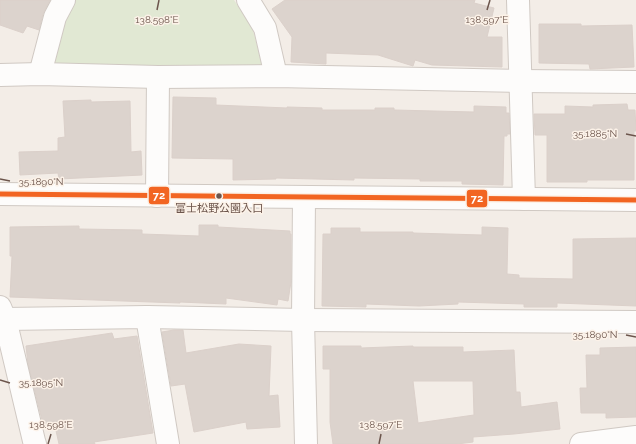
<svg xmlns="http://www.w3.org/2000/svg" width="636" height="444" font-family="Raleway,'Noto Sans JP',sans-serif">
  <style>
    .green { fill: #e1e8d3 }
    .building { fill: #dcd3cd; stroke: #dbd0ca; fill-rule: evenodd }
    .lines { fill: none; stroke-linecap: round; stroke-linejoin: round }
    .minor-casing { stroke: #d0c9c3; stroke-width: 24 }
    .tertiary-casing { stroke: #d0c9c3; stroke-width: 24 }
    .minor { stroke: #fdfcfb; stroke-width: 22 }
    .tertiary { stroke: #fdfcfb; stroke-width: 22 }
    .bus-1-casing { stroke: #fcf2e8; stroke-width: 8 }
    .bus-1 { stroke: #f26522; stroke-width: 5 }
    .ticks { fill: none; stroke: #6c554c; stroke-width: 1.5 }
    .bus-dot { fill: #6c554c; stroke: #fcf2e8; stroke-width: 1.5 }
    .labels { text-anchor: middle; stroke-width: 3; stroke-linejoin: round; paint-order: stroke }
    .bus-label { font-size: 11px; fill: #6c554c; stroke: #fcf2e8 }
    .ticks-label { font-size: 10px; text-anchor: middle; fill: #6c554c; stroke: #fcf2e8; stroke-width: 3; stroke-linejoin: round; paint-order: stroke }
    .line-badge { stroke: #fcf2e8; stroke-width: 1.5 }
    .badge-label { font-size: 11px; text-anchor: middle; font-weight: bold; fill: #fff }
  </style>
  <rect width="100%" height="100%" fill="#f3ede7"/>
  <path class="green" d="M75 0H234L252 26 263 69 53 67 63 21Z"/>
  <g class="building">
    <path d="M0 0H50L43 14 39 30 27 26 23 33 0 25Z"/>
    <path d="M285 0H475L474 3 494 8 487 37H502V67L432 65 415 60 413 66 378 55 326 53V64L291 62 292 37 272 9Z"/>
    <path d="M539 24H581V26L632 25 634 67 590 69 589 64 539 63Z"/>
    <path d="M173 97 216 98V105L287 108V107L322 108V110H375V108H394V110L474 112V106L506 107V113H509L510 134H507V136H504L503 185 462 184V181H420V179L354 178V180L276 178V179L233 180V159L172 158Z"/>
    <path d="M91 100V102L130 101 131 152 141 151 142 175 59 179 58 173 20 175 19 152 58 151V138L65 137 63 101Z"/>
    <path d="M627 104 628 110H635L636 131H634V180H587V182H547V135H535L534 114H565V106L593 107V105Z"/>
    <path d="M199 225H218V227L290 231V234H291V282L288 301 278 299 277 305 226 298V304L180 302V303L10 297 12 256H10V227L79 226V229L142 230V234L199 236Z"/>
    <path d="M482 227 508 228 507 274 519 275V278L573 279V239L636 238V306L557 303V307H524V304L458 302V304L419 306 366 304V307L322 306 323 234H331V228H360V232H413V233L482 235Z"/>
    <path d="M174 330H183L186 353 239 344 271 346 269 396 278 395 280 427 247 429 246 422 194 432 185 384 171 386 162 332Z"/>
    <path d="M112 333 114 339 137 336 153 433 94 442 95 444H59L54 422 43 424 28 364 26 346Z"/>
    <path d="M323 346H361V348L413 346V347H463V352L514 350 516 392H520L521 407 557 402 560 429 514 434 473 437V442L457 444H333L330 422V369H323ZM413 381H473L474 415 418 423Z"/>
    <path d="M636 347V417L606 418V413H581L580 388H587L586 355H600V348Z"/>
  </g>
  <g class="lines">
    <defs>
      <g id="minor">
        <path d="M248 0 265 28 276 76"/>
        <path d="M518 0 524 199"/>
        <path d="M40 74 55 17 64 0"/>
        <path d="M0 75 40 74 158 77 276 76 520 81 636 82"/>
        <path d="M157 196 158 77"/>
        <path d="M304 198 303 320 306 444"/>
        <path d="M0 307 5 319 34 441 35 444"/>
        <path d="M147 317 168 444"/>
        <path d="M5 319 147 317 303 320 636 322"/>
        <path d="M581 444 636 437"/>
      </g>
      <path id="tertiary" d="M0 194 636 200"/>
    </defs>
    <use href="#minor" class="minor-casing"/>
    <use href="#tertiary" class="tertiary-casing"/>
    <use href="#minor" class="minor"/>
    <use href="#tertiary" class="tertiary"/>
    <defs>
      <path id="bus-1" d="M0 194 636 200"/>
    </defs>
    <use href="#bus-1" class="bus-1-casing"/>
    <use href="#bus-1" class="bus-1"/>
  </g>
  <path class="ticks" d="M157 10 159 0M487 10 490 0M626 134 636 136M0 179 10 181M626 335 636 337M0 380 10 383M48 444 51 434M379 444 381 434"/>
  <circle class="bus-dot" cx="219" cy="196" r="3.5"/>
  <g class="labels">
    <g class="bus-label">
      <text x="219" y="212">富士松野公園入口</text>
    </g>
  </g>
  <g class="ticks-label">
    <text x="157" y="23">138.598°E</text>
    <text x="487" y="23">138.597°E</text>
    <text x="595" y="137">35.1885°N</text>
    <text x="41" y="185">35.1890°N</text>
    <text x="595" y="338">35.1890°N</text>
    <text x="41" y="386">35.1895°N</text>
    <text x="51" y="428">138.598°E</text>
    <text x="381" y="428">138.597°E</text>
  </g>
  <g class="line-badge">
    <rect x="148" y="186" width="22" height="19" rx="4" fill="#f26522"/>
    <rect x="466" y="189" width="22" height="19" rx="4" fill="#f26522"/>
  </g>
  <g class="badge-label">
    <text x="159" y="199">72</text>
    <text x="477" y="202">72</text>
  </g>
</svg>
